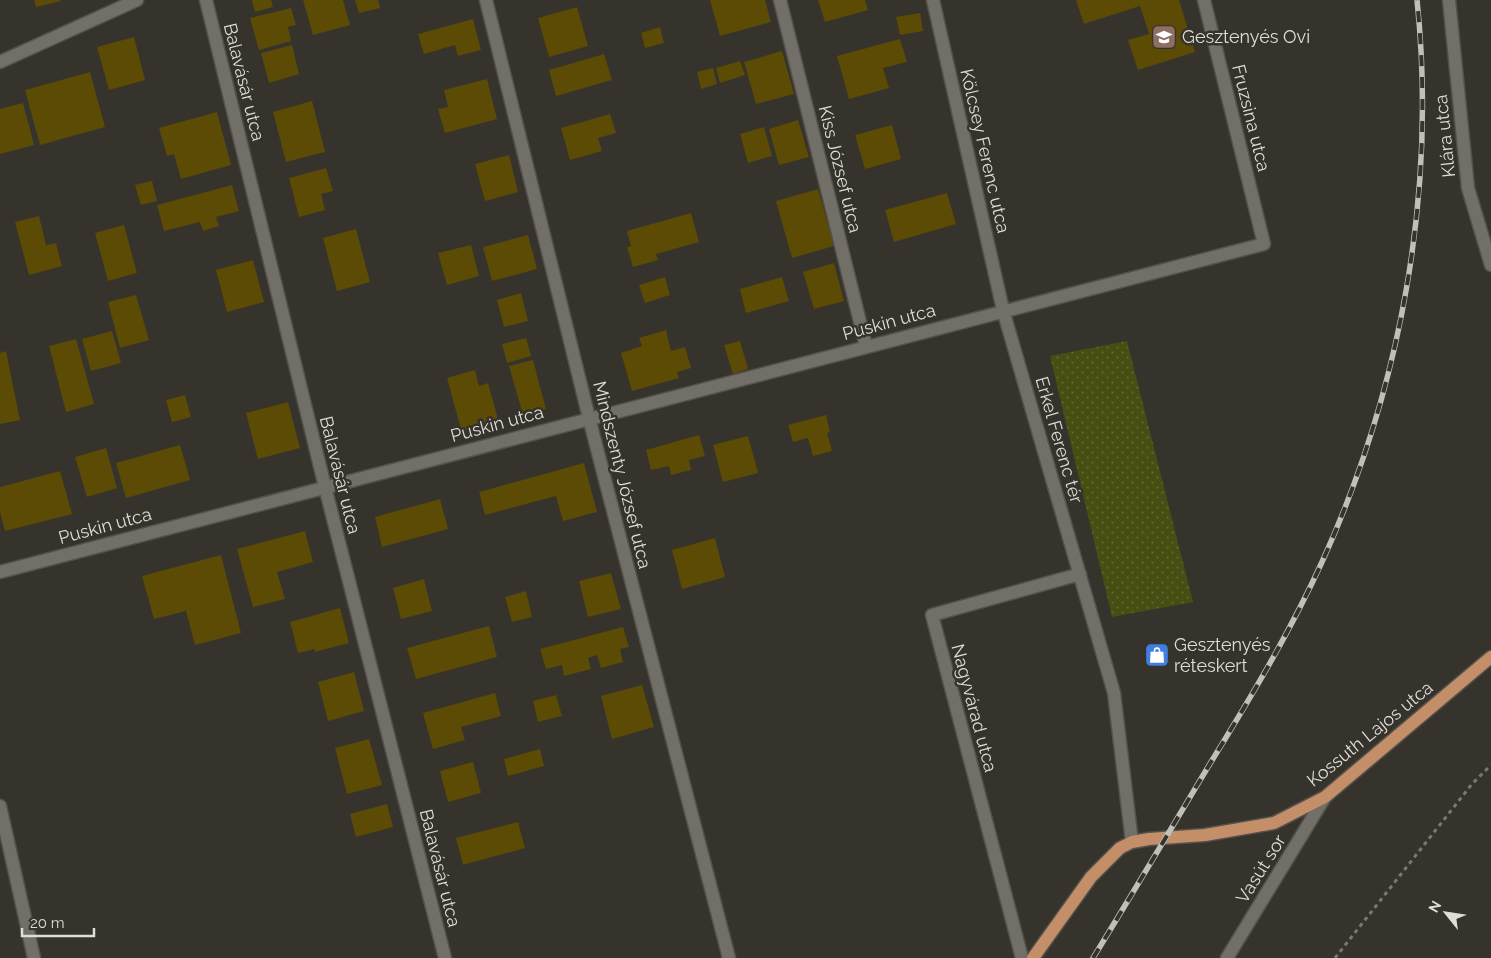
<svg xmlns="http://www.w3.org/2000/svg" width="1491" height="958" font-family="Raleway,sans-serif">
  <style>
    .grass { fill: url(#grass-dots) }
    .building { fill: #5b4b05 }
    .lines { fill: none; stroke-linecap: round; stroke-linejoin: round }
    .minor-casing { stroke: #53514b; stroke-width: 15 }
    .major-casing { stroke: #53514b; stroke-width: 15 }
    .path { stroke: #7a7872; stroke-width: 3; stroke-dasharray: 4 4; stroke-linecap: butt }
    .minor { stroke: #716f67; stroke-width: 12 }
    .major { stroke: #c38e68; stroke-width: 12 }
    .rail-casing { stroke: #c0bfba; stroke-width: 5.5 }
    .rail { stroke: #35332c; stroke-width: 4; stroke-dasharray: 11; stroke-linecap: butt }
    .labels { text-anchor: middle; stroke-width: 5; stroke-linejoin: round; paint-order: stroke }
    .poi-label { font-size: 18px; fill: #deddd8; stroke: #35332c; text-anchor: start }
    .street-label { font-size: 18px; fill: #deddd8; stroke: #35332c }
  </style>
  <defs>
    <pattern id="grass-dots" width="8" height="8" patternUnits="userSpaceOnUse" patternTransform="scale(1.25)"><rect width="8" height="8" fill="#484d12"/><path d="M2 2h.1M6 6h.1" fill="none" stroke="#626634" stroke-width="1.8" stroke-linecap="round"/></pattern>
  </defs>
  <rect width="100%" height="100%" fill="#35332c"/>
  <path class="grass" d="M1127 341 1193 602 1112 617 1050 356Z"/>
  <g class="building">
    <path d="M34 0H60L61 1 36 7Z"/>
    <path d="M252 0H271L273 7 255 12Z"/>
    <path d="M303 0H343L350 25 313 35Z"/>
    <path d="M355 0H378L380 8 359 13Z"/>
    <path d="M710 0H765L771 22 720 36Z"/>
    <path d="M818 0H865L868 10 825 22Z"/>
    <path d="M1076 0H1179L1195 52 1138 70 1128 40 1149 34 1140 6 1084 24Z"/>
    <path d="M577 7 588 46 549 57 538 18Z"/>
    <path d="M291 8 296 25 288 27 291 41 259 50 250 18Z"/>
    <path d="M920 13 923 31 900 35 896 17Z"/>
    <path d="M473 19 481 50 458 56 455 45 424 54 418 34Z"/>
    <path d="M660 27 664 43 645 48 641 33Z"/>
    <path d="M134 37 145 80 109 90 97 47Z"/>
    <path d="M900 39 907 62 883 68 889 88 849 99 837 56Z"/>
    <path d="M292 45 299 74 269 83 261 53Z"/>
    <path d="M782 51 794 94 756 104 744 62Z"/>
    <path d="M604 54 612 80 556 96 549 70Z"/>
    <path d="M740 61 745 75 720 83 716 68Z"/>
    <path d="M713 68 717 84 701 89 697 72Z"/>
    <path d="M90 72 105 127 40 145 25 90Z"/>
    <path d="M487 79 497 119 445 133 438 109 448 107 444 90Z"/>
    <path d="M312 101 325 152 286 162 273 112Z"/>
    <path d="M23 103 34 145 0 154V109Z"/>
    <path d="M217 112 231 165 181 179 174 154 167 156 159 128Z"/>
    <path d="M610 114 616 133 598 138 602 151 570 160 561 128Z"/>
    <path d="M798 120 809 157 779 165 769 129Z"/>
    <path d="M892 125 901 159 865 169 855 135Z"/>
    <path d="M764 127 772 156 748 163 740 134Z"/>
    <path d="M509 155 518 192 485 201 475 164Z"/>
    <path d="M326 168 333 191 321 194 325 210 299 217 289 178Z"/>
    <path d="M152 181 157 201 141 205 135 185Z"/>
    <path d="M232 185 239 211 216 217 219 226 203 231 200 222 164 231 157 205Z"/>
    <path d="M818 189 834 246 792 258 776 201Z"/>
    <path d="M947 193 956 224 894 242 885 210Z"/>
    <path d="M691 213 699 242 656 254 658 260 633 267 627 247 631 246 627 231Z"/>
    <path d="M39 216 46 245 56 243 62 266 29 275 15 222Z"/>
    <path d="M124 225 137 273 108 281 95 233Z"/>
    <path d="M356 229 370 282 337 291 323 238Z"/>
    <path d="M528 235 537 269 492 281 483 247Z"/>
    <path d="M471 245 479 276 447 285 438 253Z"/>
    <path d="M253 260 264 302 227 312 216 270Z"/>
    <path d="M834 263 844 301 814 309 803 272Z"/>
    <path d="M665 277 670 295 645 303 639 285Z"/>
    <path d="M782 277 789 301 746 313 740 289Z"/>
    <path d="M521 293 528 321 504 327 497 300Z"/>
    <path d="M136 295 149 340 120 348 108 302Z"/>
    <path d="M666 330 671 351 685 347 691 368 677 372 679 378 632 391 621 353 642 346 639 338Z"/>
    <path d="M112 331 121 363 91 371 82 339Z"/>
    <path d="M526 338 531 356 507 363 502 344Z"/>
    <path d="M76 339 94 404 66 412 49 346Z"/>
    <path d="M740 341 748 369 733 374 724 345Z"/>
    <path d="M6 351 20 420 0 424V353Z"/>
    <path d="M533 360 546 409 523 415 509 366Z"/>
    <path d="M475 370 479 386 488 383 499 423 462 433 447 378Z"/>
    <path d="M185 395 191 417 172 422 166 400Z"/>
    <path d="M288 402 300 448 258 459 246 413Z"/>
    <path d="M826 415 830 432 827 433 832 451 813 456 808 438 793 442 788 425Z"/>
    <path d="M699 435 705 456 689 460 691 470 671 475 669 466 651 470 646 450Z"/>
    <path d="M748 436 758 473 723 482 713 445Z"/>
    <path d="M180 445 190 480 126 498 116 463Z"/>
    <path d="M106 448 117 488 87 497 75 457Z"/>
    <path d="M584 463 597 512 563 521 556 496 485 515 479 492Z"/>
    <path d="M60 471 72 514 5 531 0 512V487Z"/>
    <path d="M440 499 448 529 382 547 375 517Z"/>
    <path d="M305 531 313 562 277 572 285 599 253 607 237 549Z"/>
    <path d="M715 538 725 577 682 589 672 550Z"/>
    <path d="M221 555 241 633 195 645 186 611 154 619 142 576Z"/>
    <path d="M611 573 621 609 588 617 579 581Z"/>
    <path d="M424 579 432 611 401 619 393 588Z"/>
    <path d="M526 591 532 617 512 622 505 597Z"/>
    <path d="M340 608 349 643 315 652V649L298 653 290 622Z"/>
    <path d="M489 626 497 657 416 679 407 648Z"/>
    <path d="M623 627 629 647 620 649 623 662 601 668 597 655 588 658 591 669 564 676 562 665 546 669 540 649Z"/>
    <path d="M354 672 364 711 328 721 318 682Z"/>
    <path d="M642 685 654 727 612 739 601 696Z"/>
    <path d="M495 693 501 716 461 727 465 740 433 749 423 713Z"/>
    <path d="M556 695 562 716 538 722 533 701Z"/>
    <path d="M369 739 382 785 347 794 335 748Z"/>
    <path d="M540 749 544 766 508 776 504 759Z"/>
    <path d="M473 762 481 793 448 802 440 771Z"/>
    <path d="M387 804 393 827 356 837 350 814Z"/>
    <path d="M518 822 525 848 463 865 456 838Z"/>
  </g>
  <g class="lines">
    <defs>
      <g id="minor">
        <path d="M206 0 325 487 445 958"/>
        <path d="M486 0 589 418 729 958"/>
        <path d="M780 0 866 346"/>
        <path d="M933 0 1003 310 1114 693 1132 842"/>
        <path d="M1449 0 1468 188 1491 265"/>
        <path d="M0 62 137 0"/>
        <path d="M0 572 1264 244 1204 0"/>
        <path d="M0 806 34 958"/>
        <path d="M1022 958 932 615 1080 574"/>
        <path d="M1227 958 1325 797"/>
      </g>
      <path id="major" d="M1033 958 1091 877 1120 848 1132 842 1149 839 1205 835 1274 823 1325 797 1491 657"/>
    </defs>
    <use href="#minor" class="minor-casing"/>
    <use href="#major" class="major-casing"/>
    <path class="path" d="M1335 958 1472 784 1491 765"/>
    <use href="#minor" class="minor"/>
    <use href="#major" class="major"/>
    <defs>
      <path id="rail" d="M1093 958C1133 893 1172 827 1211 762 1251 697 1290 632 1322 562 1401 388 1437 191 1417 0"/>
    </defs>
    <use href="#rail" class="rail-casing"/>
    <use href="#rail" class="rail"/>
  </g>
  <defs>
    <symbol id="school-square" viewBox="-11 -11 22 22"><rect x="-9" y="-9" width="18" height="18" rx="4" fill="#8d6e63" stroke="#35332c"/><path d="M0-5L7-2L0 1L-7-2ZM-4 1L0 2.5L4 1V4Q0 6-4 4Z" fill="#fff"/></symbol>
    <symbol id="shop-square" viewBox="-11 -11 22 22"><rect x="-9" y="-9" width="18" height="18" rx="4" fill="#3f7fe0" stroke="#35332c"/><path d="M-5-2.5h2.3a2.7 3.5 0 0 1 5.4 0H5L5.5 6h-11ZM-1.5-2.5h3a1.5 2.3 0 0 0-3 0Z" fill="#fff"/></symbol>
  </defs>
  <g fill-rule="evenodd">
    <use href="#school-square" x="1150" y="23" width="28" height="28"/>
    <use href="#shop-square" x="1143" y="641" width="28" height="28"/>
  </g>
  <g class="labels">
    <g class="poi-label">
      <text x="1182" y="43">Gesztenyés Ovi</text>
      <text x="1174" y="651">Gesztenyés<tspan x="1174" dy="21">réteskert</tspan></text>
    </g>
    <g class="street-label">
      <text transform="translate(244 82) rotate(76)" y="6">Balavásár utca</text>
      <text transform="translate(1251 118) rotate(76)" y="6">Fruzsina utca</text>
      <text transform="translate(1445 136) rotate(-96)" y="6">Klára utca</text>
      <text transform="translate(985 151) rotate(77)" y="6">Kölcsey Ferenc utca</text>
      <text transform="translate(840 169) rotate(76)" y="6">Kiss József utca</text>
      <text transform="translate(889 322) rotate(-15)" y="6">Puskin utca</text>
      <text transform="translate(497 424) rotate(-15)" y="6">Puskin utca</text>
      <text transform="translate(1059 440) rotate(74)" y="6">Erkel Ferenc tér</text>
      <text transform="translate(340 475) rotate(76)" y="6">Balavásár utca</text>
      <text transform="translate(622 475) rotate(76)" y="6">Mindszenty József utca</text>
      <text transform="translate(105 526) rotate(-15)" y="6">Puskin utca</text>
      <text transform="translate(974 708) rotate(75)" y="6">Nagyvárad utca</text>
      <text transform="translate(1370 734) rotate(-39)" y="6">Kossuth Lajos utca</text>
      <text transform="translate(440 868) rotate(76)" y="6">Balavásár utca</text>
      <text transform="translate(1261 869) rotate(-58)" y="6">Vasút sor</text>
    </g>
  </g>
  <g transform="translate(1446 913) rotate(300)" stroke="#35332c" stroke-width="4" paint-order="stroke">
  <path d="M0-4L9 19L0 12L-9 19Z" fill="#deddd8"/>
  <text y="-8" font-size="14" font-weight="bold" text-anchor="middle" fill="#deddd8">N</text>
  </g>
  <path d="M22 928v8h72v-8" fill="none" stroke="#deddd8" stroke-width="2.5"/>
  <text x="30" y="928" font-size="15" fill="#deddd8" stroke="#35332c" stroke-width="4" paint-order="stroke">20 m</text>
</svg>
